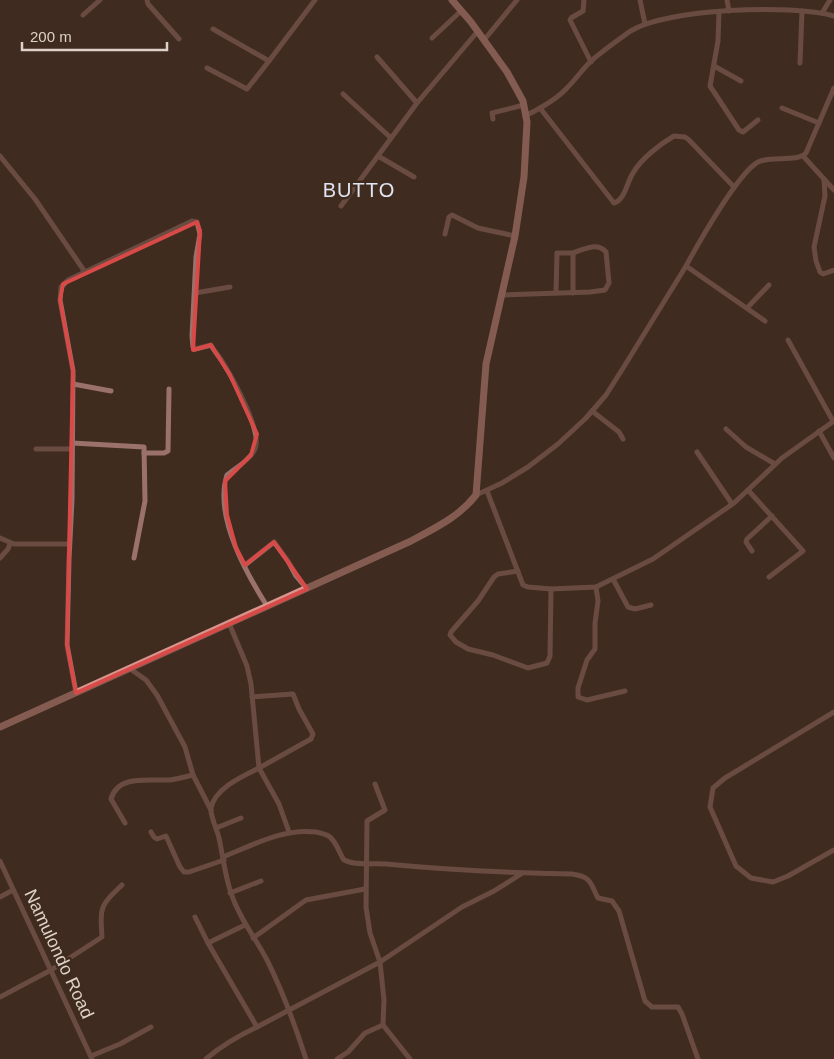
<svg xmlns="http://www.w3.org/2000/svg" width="834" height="1059" font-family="Helvetica,sans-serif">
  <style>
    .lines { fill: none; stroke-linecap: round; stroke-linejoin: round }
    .street { stroke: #9b716c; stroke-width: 5 }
    .secondary { stroke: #d7958d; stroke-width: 7 }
    .marked { fill: none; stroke: #d84a48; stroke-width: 4; stroke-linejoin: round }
    .labels { text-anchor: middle; stroke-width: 5; stroke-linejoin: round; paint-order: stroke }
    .street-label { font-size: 18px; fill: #ded1c9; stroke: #3f2c1f }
    .quarter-label { font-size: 20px; letter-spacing: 1px; fill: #e1e3f2; stroke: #3f2c1f }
  </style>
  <rect width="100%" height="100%" fill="#3f2c1f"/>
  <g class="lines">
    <g class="street">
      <path d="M147 0 148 4 179 39"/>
      <path d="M584 0 583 11 571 18 570 20 591 62"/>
      <path d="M640 0 645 24"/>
      <path d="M727 0 729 11"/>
      <path d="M719 12 718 41 710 86 739 130 743 132 758 120"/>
      <path d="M822 13 830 0"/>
      <path d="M83 15 100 0"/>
      <path d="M213 29 269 61 315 0"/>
      <path d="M432 38 461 11"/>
      <path d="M484 40 517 0"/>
      <path d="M377 57 417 103"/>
      <path d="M800 63 802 11"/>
      <path d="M714 66 741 81"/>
      <path d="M207 68 247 89 269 61"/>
      <path d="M343 94 391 138"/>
      <path d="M540 108 614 203C625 200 627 182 633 173 641 159 660 144 674 136L685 137 689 140 734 187"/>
      <path d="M782 108 819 123"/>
      <path d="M527 115C541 108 556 100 567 88 575 80 582 70 590 62 601 52 617 41 629 32 665 8 792 4 834 16"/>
      <path d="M493 119 492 113 524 105"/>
      <path d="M0 156 35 199 85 272"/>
      <path d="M378 156 414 177"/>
      <path d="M803 156 834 190"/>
      <path d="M824 179 825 196 814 247 816 261 820 272 823 274 834 270"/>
      <path d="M341 206 417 103 478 31"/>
      <path d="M445 234 449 217 452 215 478 228 515 236"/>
      <path d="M195 293 230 287"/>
      <path d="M556 293 557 253H573V293"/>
      <path d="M502 295 590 292 605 290 609 283 606 252C597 242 584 249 573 253"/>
      <path d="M747 308 769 285"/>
      <path d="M765 321 686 266C698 244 738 173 758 162 772 155 796 163 806 153L834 88"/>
      <path d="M788 340 833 421"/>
      <path d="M73 384 111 391"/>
      <path d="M592 411 619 432 623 439"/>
      <path d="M726 429 746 447 775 464"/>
      <path d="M819 431 834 458"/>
      <path d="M72 443 144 447 145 501 134 558"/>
      <path d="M36 449H71"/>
      <path d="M697 452 732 504"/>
      <path d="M144 453H164L168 451 169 389"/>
      <path d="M748 490 803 551 769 577"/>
      <path d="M487 491 523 585 528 587 551 589 596 587 653 559 734 503 782 458 834 421"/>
      <path d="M476 495 502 483 528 467 558 444 586 418 606 395 625 365 686 266"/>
      <path d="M0 538 14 544H69"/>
      <path d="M752 551 746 542 747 539 772 516"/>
      <path d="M0 558 8 549 10 544"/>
      <path d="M245 565 274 542 288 561 296 576 307 589"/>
      <path d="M518 571 498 574 494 577 478 601 451 632 450 635 456 642 468 649 493 655 528 668 547 663 550 656 551 589"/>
      <path d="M613 579 628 607 635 609 651 605"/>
      <path d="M596 587 598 601 595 623V649L587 660 578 688V697L587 700 625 691"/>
      <path d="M229 623 247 666 251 684 259 768C243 776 215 788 211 808 210 816 217 829 219 838 223 856 225 876 231 893 239 918 255 937 267 960 283 992 295 1025 306 1059"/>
      <path d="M129 668 146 680 157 695 185 747 193 775 211 810"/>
      <path d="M76 693 67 645 69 559 72 500 73 371 60 300 61 287 68 280 192 221 197 222 200 234 196 257 192 336 193 347 195 349 211 345C214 351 219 356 222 361 232 377 263 432 255 449 250 460 237 467 227 475 214 515 246 573 267 606"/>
      <path d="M252 697 293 694 299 709 313 734 311 739 259 768 279 804 289 832"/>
      <path d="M834 712 725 778 713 788 710 807 736 866 751 878 773 882 788 876 834 850"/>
      <path d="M375 784 385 810 367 821 366 907 370 933 380 962 384 1000 383 1025 410 1059"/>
      <path d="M125 823 111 799C118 774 150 781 170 780 177 779 185 777 193 775"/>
      <path d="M216 828 241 818"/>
      <path d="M151 832 154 837 157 839 166 836 180 867 184 872H189L224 860"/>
      <path d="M223 857C253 845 283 828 316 832 321 833 326 834 330 837 337 843 339 853 344 860 356 866 373 863 386 864 448 870 510 873 572 874 592 877 590 883 598 898L612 901 619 911 645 1001 652 1007H678L682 1014 698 1059"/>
      <path d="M0 861 92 1059"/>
      <path d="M230 893 261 881"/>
      <path d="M0 897 13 890"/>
      <path d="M195 917 208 943 257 1027"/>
      <path d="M253 938 306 900 365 889"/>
      <path d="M208 943 245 925"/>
      <path d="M0 997 51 970 102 937C100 906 100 906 122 885"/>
      <path d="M91 1056 120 1044 151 1027"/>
      <path d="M206 1059C222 1045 238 1036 257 1027L380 962 462 907 494 891 521 874"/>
      <path d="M337 1059 348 1052 365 1033 383 1025"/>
    </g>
    <path class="secondary" d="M0 727 411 541C435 528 459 517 476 495L486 364 515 236 524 177 527 122 523 101 507 72 471 22 452 0"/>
  </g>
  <path d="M0 0H834V1059H0ZM197 222 200 231 193 350 211 345 230 375 257 434 251 455 225 481 227 515 236 548 245 565 274 542 307 589 76 693 67 645 73 371 60 300 63 284Z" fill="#3f2c1f" fill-opacity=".55" fill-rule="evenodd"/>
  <path class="marked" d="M197 222 200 231 193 350 211 345 230 375 257 434 251 455 225 481 227 515 236 548 245 565 274 542 307 589 76 693 67 645 73 371 60 300 63 284Z"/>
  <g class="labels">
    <g class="street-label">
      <text transform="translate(59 954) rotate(65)" y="6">Namulondo Road</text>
    </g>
    <g class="quarter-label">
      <text x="359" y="197">BUTTO</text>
    </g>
  </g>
  <path d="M22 42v8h145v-8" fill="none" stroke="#ded1c9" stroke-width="2.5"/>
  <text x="30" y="42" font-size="15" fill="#ded1c9" stroke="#3f2c1f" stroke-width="4" paint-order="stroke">200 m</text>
</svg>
